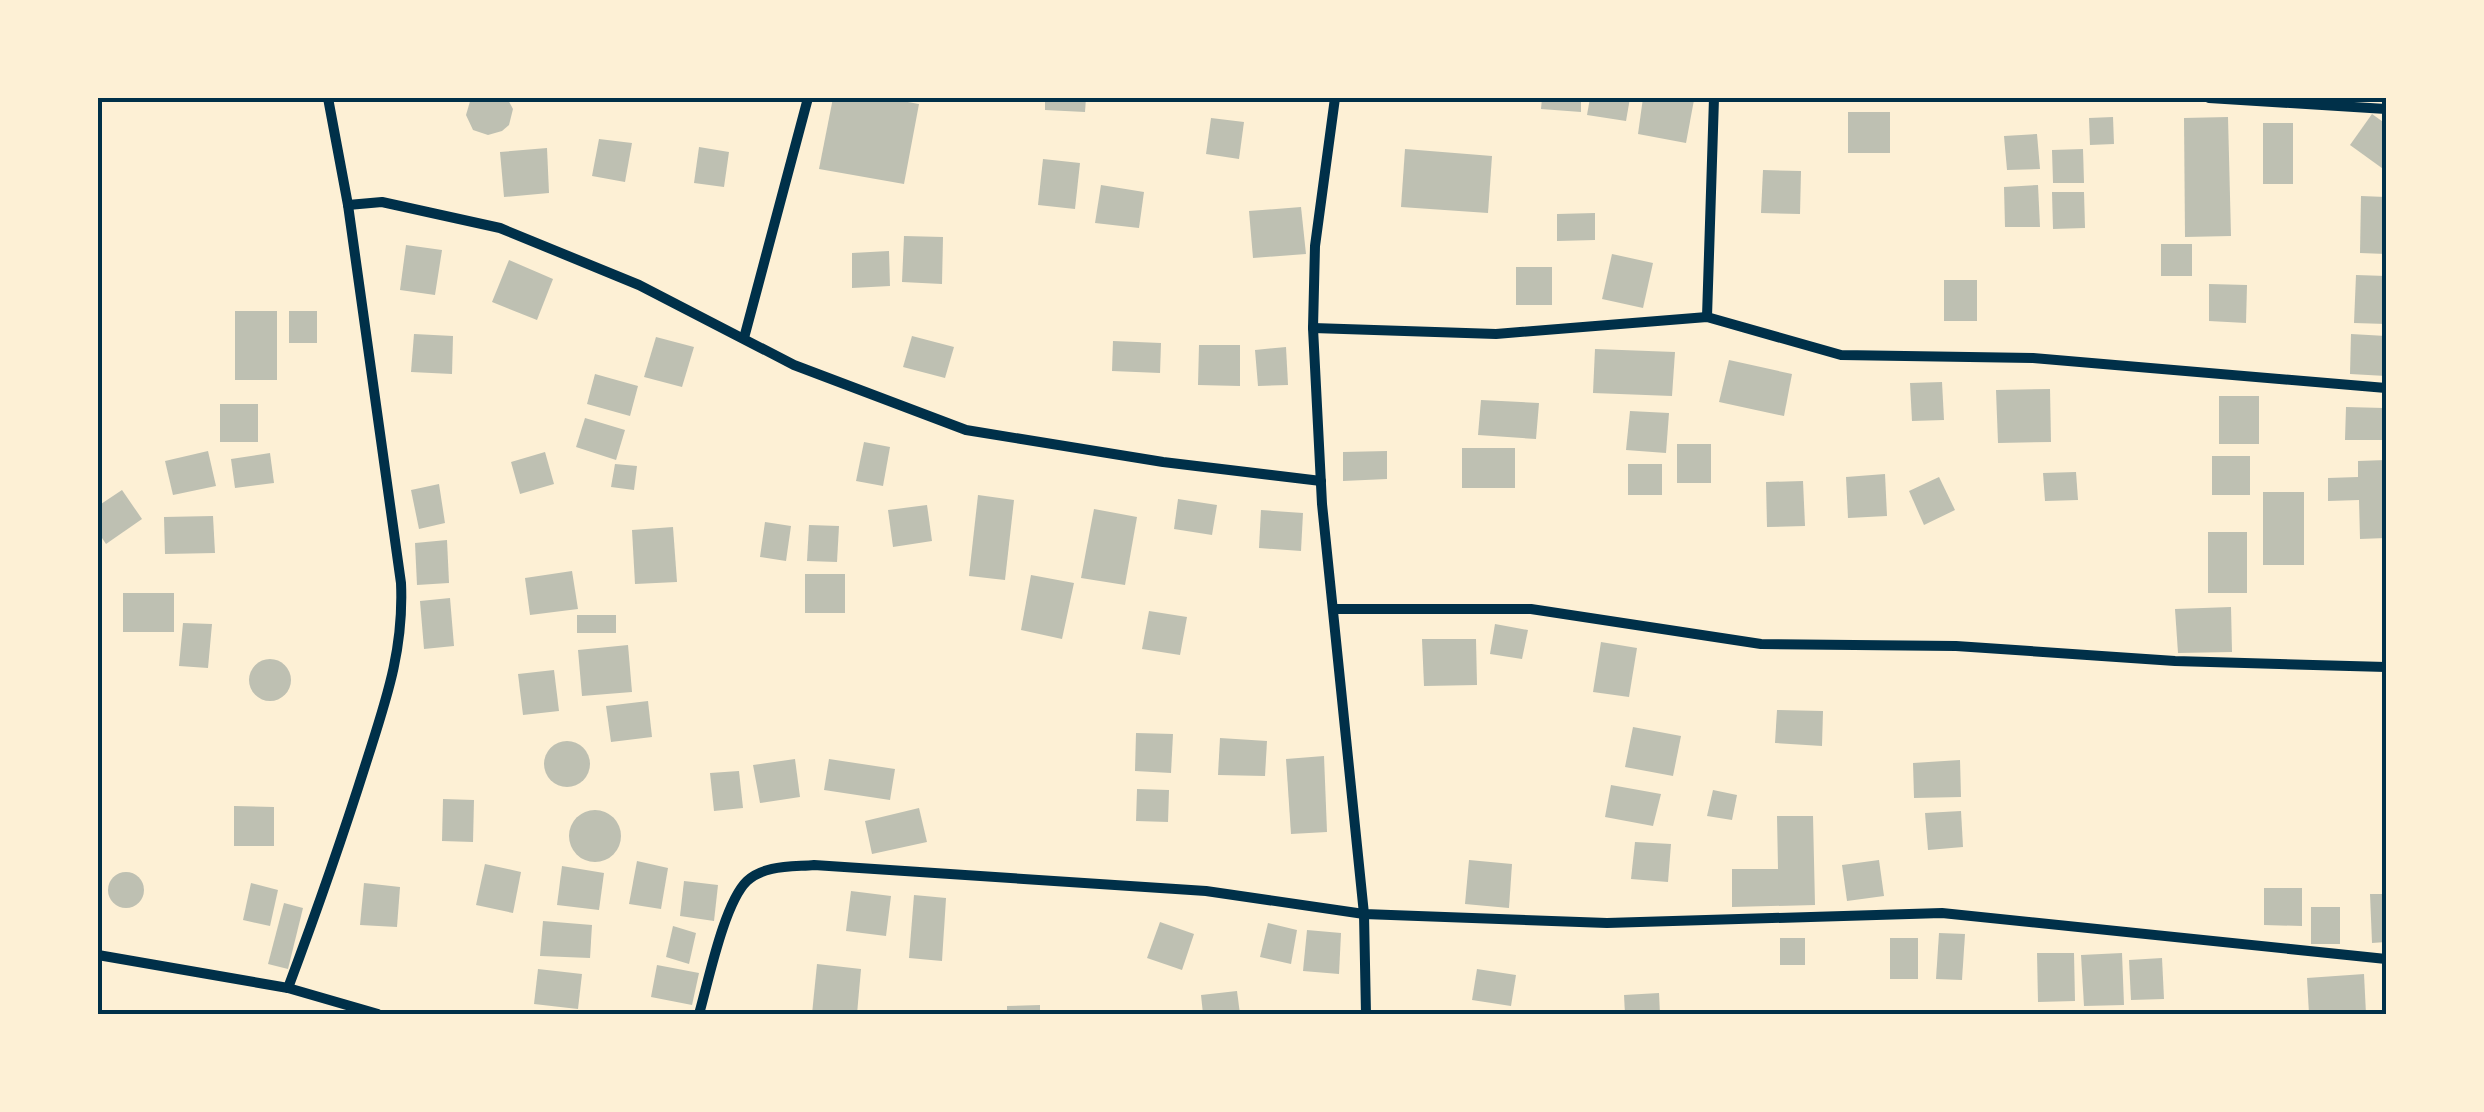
<svg xmlns="http://www.w3.org/2000/svg" width="2484" height="1112" font-family="'Noto Sans',sans-serif">
  <style>
    .building { fill: #bec0b2 }
    .lines { fill: none; stroke-linecap: round; stroke-linejoin: round }
    .minor { stroke: #003049; stroke-width: 10 }
    .neatline { fill: none; stroke: #003049; stroke-width: 4 }
  </style>
  <rect width="100%" height="100%" fill="#fdf0d5"/>
  <g class="building">
    <path d="M471 98H507L513 109 509 125 502 131 488 135 473 130 466 115Z"/>
    <path d="M833 98H885L919 104 904 184 819 169Z"/>
    <path d="M1045 98H1086L1085 112 1045 110Z"/>
    <path d="M1542 98H1581V112L1541 109Z"/>
    <path d="M1590 98H1630L1626 121 1587 115Z"/>
    <path d="M1643 98 1694 100 1686 143 1638 134Z"/>
    <rect x="1848" y="112" width="42" height="41"/>
    <path d="M2372 114 2386 124V171L2350 145Z"/>
    <path d="M2113 117 2114 144 2090 145 2089 118Z"/>
    <path d="M2228 117 2231 236 2185 237 2184 118Z"/>
    <path d="M1211 118 1244 122 1239 159 1206 154Z"/>
    <rect x="2263" y="123" width="30" height="61"/>
    <path d="M2037 134 2040 169 2007 170 2004 136Z"/>
    <path d="M599 139 632 143 625 182 592 176Z"/>
    <path d="M699 147 729 152 724 187 694 183Z"/>
    <path d="M547 148 549 193 504 197 500 152Z"/>
    <path d="M1405 149 1492 156 1488 213 1401 207Z"/>
    <path d="M2083 149 2084 183H2053L2052 150Z"/>
    <path d="M1043 159 1080 163 1075 209 1038 205Z"/>
    <path d="M1763 170 1801 171 1800 214 1761 213Z"/>
    <path d="M1101 185 1144 192 1139 228 1095 223Z"/>
    <path d="M2038 185 2040 227H2005L2004 187Z"/>
    <path d="M2052 192H2084L2085 228 2053 229Z"/>
    <path d="M2361 196 2386 197V254L2360 253Z"/>
    <path d="M1301 207 1306 254 1253 258 1249 211Z"/>
    <path d="M1595 213V240L1557 241V214Z"/>
    <path d="M904 236 943 237 942 284 902 282Z"/>
    <rect x="2161" y="244" width="31" height="32"/>
    <path d="M406 245 442 250 435 295 400 290Z"/>
    <path d="M889 251 890 286 852 288V253Z"/>
    <path d="M1612 254 1653 263 1643 308 1602 299Z"/>
    <path d="M509 260 553 279 537 320 492 302Z"/>
    <rect x="1516" y="267" width="36" height="38"/>
    <path d="M2356 275 2386 276V324L2354 323Z"/>
    <rect x="1944" y="280" width="33" height="41"/>
    <path d="M2209 284 2247 285 2246 323 2209 321Z"/>
    <rect x="235" y="311" width="42" height="69"/>
    <rect x="289" y="311" width="28" height="32"/>
    <path d="M414 334 453 336 452 374 411 372Z"/>
    <path d="M2351 334 2386 336V376L2350 374Z"/>
    <path d="M912 336 954 347 945 378 903 367Z"/>
    <path d="M656 337 694 347 682 387 644 377Z"/>
    <path d="M1113 341 1161 343 1160 373 1112 371Z"/>
    <path d="M1199 345H1240V386L1198 385Z"/>
    <path d="M1286 347 1288 385 1258 386 1255 350Z"/>
    <path d="M1595 349 1675 352 1672 396 1593 393Z"/>
    <path d="M1729 360 1792 374 1784 416 1719 402Z"/>
    <path d="M595 374 638 386 630 416 587 404Z"/>
    <path d="M1942 382 1944 420 1912 421 1910 383Z"/>
    <path d="M2050 389 2051 442 1998 443 1996 390Z"/>
    <rect x="2219" y="396" width="40" height="48"/>
    <path d="M1481 400 1539 403 1536 439 1478 435Z"/>
    <rect x="220" y="404" width="38" height="38"/>
    <path d="M2346 407 2384 408 2383 440H2345Z"/>
    <path d="M1630 411 1669 413 1666 453 1626 450Z"/>
    <path d="M585 418 625 430 616 460 576 447Z"/>
    <path d="M864 442 890 447 883 486 856 481Z"/>
    <rect x="1677" y="444" width="34" height="39"/>
    <rect x="1462" y="448" width="53" height="40"/>
    <path d="M208 451 216 486 173 495 165 461Z"/>
    <path d="M1387 451V479L1343 481V452Z"/>
    <path d="M545 452 554 484 520 494 511 462Z"/>
    <path d="M270 453 274 483 235 488 231 459Z"/>
    <rect x="2212" y="456" width="38" height="39"/>
    <path d="M2386 460V538L2360 539 2359 500 2328 501V478L2358 477V461Z"/>
    <path d="M615 464 637 466 634 490 611 487Z"/>
    <rect x="1628" y="464" width="34" height="31"/>
    <path d="M2076 472 2078 500 2045 501 2043 473Z"/>
    <path d="M1885 474 1887 516 1848 518 1846 477Z"/>
    <path d="M1939 477 1955 510 1924 525 1909 491Z"/>
    <path d="M1803 481 1805 526 1767 527 1766 482Z"/>
    <path d="M439 484 445 523 419 529 411 490Z"/>
    <path d="M122 490 142 519 106 544 98 532V506Z"/>
    <rect x="2263" y="492" width="41" height="73"/>
    <path d="M978 495 1014 500 1005 580 969 576Z"/>
    <path d="M1178 499 1217 505 1212 535 1174 529Z"/>
    <path d="M927 505 932 541 893 547 888 510Z"/>
    <path d="M1094 509 1137 517 1125 585 1081 578Z"/>
    <path d="M1261 510 1303 513 1301 551 1259 548Z"/>
    <path d="M213 516 215 553 165 554 164 517Z"/>
    <path d="M765 522 791 526 786 561 760 557Z"/>
    <path d="M809 525 839 526 837 562 807 561Z"/>
    <path d="M673 527 677 582 635 584 632 530Z"/>
    <rect x="2208" y="532" width="39" height="61"/>
    <path d="M447 540 449 583 417 585 415 543Z"/>
    <path d="M572 571 578 609 530 615 525 578Z"/>
    <rect x="805" y="574" width="40" height="39"/>
    <path d="M1031 575 1074 583 1062 639 1021 630Z"/>
    <rect x="123" y="593" width="51" height="39"/>
    <path d="M450 598 454 646 424 649 420 601Z"/>
    <path d="M2231 607 2232 652 2178 653 2175 609Z"/>
    <path d="M1149 611 1187 617 1180 655 1142 649Z"/>
    <rect x="577" y="615" width="39" height="18"/>
    <path d="M183 623 212 624 208 668 179 666Z"/>
    <path d="M1495 624 1528 630 1522 659 1490 654Z"/>
    <path d="M1422 639H1476L1477 685 1424 686Z"/>
    <path d="M1601 642 1637 648 1629 697 1593 692Z"/>
    <path d="M628 645 632 692 582 696 578 650Z"/>
    <circle cx="270" cy="680" r="21"/>
    <path d="M554 670 559 711 523 715 518 674Z"/>
    <path d="M648 701 652 737 611 742 606 706Z"/>
    <path d="M1777 710 1823 711 1822 746 1775 743Z"/>
    <path d="M1633 727 1681 736 1673 776 1625 767Z"/>
    <path d="M1136 733 1173 734 1171 773 1135 771Z"/>
    <path d="M1220 738 1267 741 1265 776 1218 775Z"/>
    <circle cx="567" cy="764" r="23"/>
    <path d="M1324 756 1327 832 1291 834 1286 759Z"/>
    <path d="M795 759 800 797 760 803 753 765Z"/>
    <path d="M829 759 895 769 890 800 824 790Z"/>
    <path d="M1960 760 1961 797 1914 798 1913 763Z"/>
    <path d="M739 771 743 808 714 811 710 773Z"/>
    <path d="M1611 785 1661 794 1653 826 1605 817Z"/>
    <path d="M1137 789 1169 790 1168 822 1136 821Z"/>
    <path d="M1713 790 1737 795 1732 820 1707 816Z"/>
    <path d="M443 799 474 800 473 842 442 841Z"/>
    <path d="M234 806 274 807V846H234Z"/>
    <path d="M919 808 927 842 872 854 865 821Z"/>
    <circle cx="595" cy="836" r="26"/>
    <path d="M1961 811 1963 847 1928 850 1925 813Z"/>
    <path d="M1777 816H1813L1815 905 1732 907V869H1778Z"/>
    <path d="M1635 842 1671 844 1668 882 1631 879Z"/>
    <path d="M1469 860 1512 864 1509 908 1465 904Z"/>
    <path d="M1879 860 1884 896 1847 901 1842 865Z"/>
    <path d="M637 861 668 868 661 909 629 904Z"/>
    <path d="M485 864 521 872 513 913 476 905Z"/>
    <path d="M562 866 604 873 599 910 557 905Z"/>
    <circle cx="126" cy="890" r="18"/>
    <path d="M684 881 718 885 714 921 680 916Z"/>
    <path d="M251 883 278 890 270 926 243 920Z"/>
    <path d="M364 883 400 887 397 927 360 925Z"/>
    <path d="M2264 888H2302V926L2264 925Z"/>
    <path d="M851 891 891 896 886 936 846 931Z"/>
    <path d="M2370 894H2386V942L2372 943Z"/>
    <path d="M914 895 946 898 942 961 909 958Z"/>
    <path d="M284 903 303 908 288 969 268 964Z"/>
    <rect x="2311" y="907" width="29" height="37"/>
    <path d="M543 921 592 925 590 958 540 956Z"/>
    <path d="M1160 922 1194 934 1182 970 1147 958Z"/>
    <path d="M1268 923 1297 930 1291 964 1260 957Z"/>
    <path d="M673 926 696 933 689 964 666 957Z"/>
    <path d="M1307 930 1341 933 1339 974 1303 971Z"/>
    <path d="M1939 933 1965 934 1962 980 1936 979Z"/>
    <rect x="1780" y="938" width="25" height="27"/>
    <rect x="1890" y="938" width="28" height="41"/>
    <path d="M2037 953H2074L2075 1001 2038 1002Z"/>
    <path d="M2122 953 2124 1005 2084 1006 2081 955Z"/>
    <path d="M2162 958 2164 999 2131 1000 2129 960Z"/>
    <path d="M817 964 861 969 857 1014H812Z"/>
    <path d="M657 965 699 973 692 1005 651 997Z"/>
    <path d="M538 969 582 974 578 1009 534 1004Z"/>
    <path d="M1477 969 1516 975 1511 1006 1472 1000Z"/>
    <path d="M2364 974 2366 1014H2309L2307 978Z"/>
    <path d="M1237 991 1240 1014H1203L1201 995Z"/>
    <path d="M1659 993 1660 1014H1625L1624 995Z"/>
    <path d="M1040 1005V1014H1007V1006Z"/>
  </g>
  <g class="lines">
    <g class="minor">
      <path d="M1335 98 1315 246 1313 328 1322 504 1364 914 1366 1014"/>
      <path d="M2209 98 2386 109"/>
      <path d="M348 205 382 202 500 228 639 285 794 365 966 430 1163 462 1321 481"/>
      <path d="M1707 317 1714 98"/>
      <path d="M1313 328 1496 334 1707 317 1841 355 2033 358 2386 388"/>
      <path d="M744 338 808 98"/>
      <path d="M1335 609H1531L1761 644 1956 646 2175 661 2386 667"/>
      <path d="M98 955 288 988 378 1014"/>
      <path d="M288 988C316 913 342 839 366 763 386 700 404 650 401 583L348 205 328 98"/>
      <path d="M699 1014C708 983 724 903 747 881 764 865 792 867 814 865L1206 891 1364 914 1607 923 1942 913 2386 959"/>
    </g>
  </g>
  <rect width="2484" height="1112" fill="none" stroke="#fdf0d5" stroke-width="200"/>
  <rect x="100" y="100" width="2284" height="912" class="neatline"/>
</svg>
